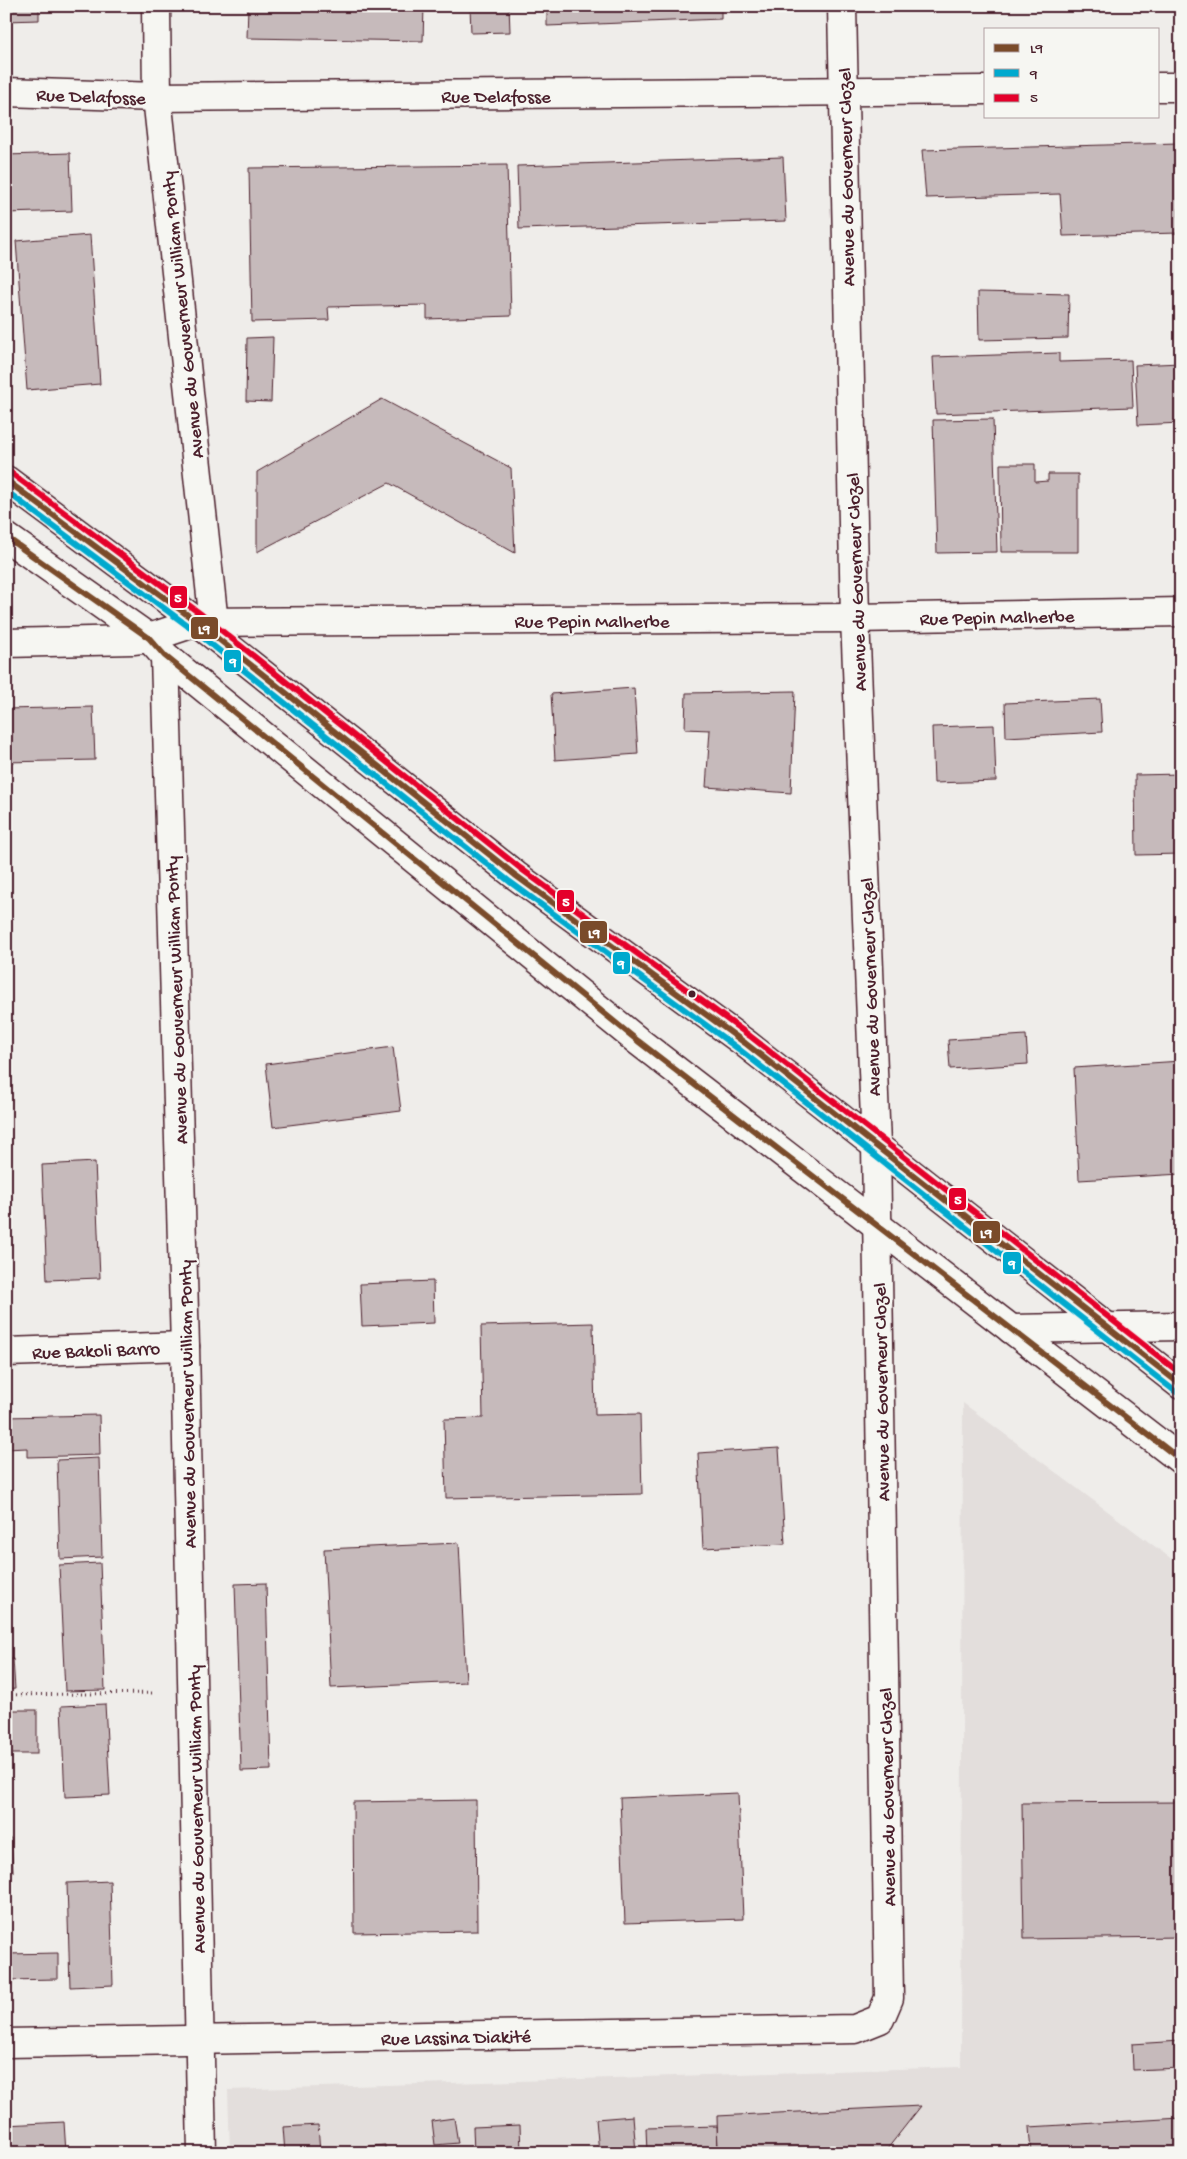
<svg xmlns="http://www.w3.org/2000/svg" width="1187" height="2159" font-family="'Gochi Hand',sans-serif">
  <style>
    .built { fill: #e3dedc }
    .building { fill: #c6babb; stroke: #4a1f2b }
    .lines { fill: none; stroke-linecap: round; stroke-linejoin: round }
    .minor-casing { stroke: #4a1f2b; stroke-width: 31 }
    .major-casing { stroke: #4a1f2b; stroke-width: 31 }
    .path { stroke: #4a1f2b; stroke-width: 3; stroke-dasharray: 1 4; stroke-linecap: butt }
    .minor { stroke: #f6f6f2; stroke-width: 28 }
    .major { stroke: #f6f6f2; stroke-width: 28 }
    .bus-1-casing { stroke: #f6f6f2; stroke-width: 10 }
    .bus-2-casing { stroke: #f6f6f2; stroke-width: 10 }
    .bus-3-casing { stroke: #f6f6f2; stroke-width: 10 }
    .bus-1 { stroke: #7a4b2a; stroke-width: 6 }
    .bus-2 { stroke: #00a9ce; stroke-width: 6 }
    .bus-3 { stroke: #e4002b; stroke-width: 6 }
    .bus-dot { fill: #4a1f2b; stroke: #f6f6f2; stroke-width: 2 }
    .labels { text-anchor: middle; stroke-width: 4.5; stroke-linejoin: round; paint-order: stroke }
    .street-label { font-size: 19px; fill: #4a1f2b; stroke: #f6f6f2 }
    .line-badge { stroke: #f6f6f2; stroke-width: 2 }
    .badge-label { font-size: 14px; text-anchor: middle; font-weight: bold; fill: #fff }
  </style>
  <rect width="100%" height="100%" fill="#efedea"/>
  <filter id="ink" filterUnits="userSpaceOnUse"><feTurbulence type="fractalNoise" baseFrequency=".02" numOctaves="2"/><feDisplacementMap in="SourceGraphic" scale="10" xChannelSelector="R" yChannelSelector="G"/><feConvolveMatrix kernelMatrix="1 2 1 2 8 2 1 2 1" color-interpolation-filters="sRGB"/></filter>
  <g filter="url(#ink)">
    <path class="built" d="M963 1403 1181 1566V2153H230L228 2090 961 2067Z"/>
    <g class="building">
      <path d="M6 6H39V20L6 21Z"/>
      <path d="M248 6H424L423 41 247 38Z"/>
      <path d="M470 6H509L510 32 471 33Z"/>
      <path d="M547 6H721V19L547 26Z"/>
      <path d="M1178 143 1179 233 1063 236 1060 194 926 198 922 150Z"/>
      <path d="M70 153 72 211 6 213V155Z"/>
      <path d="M783 157 786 221 519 229 517 166Z"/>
      <path d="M507 165 511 316 427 319V305L328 307 329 320 252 322 249 168Z"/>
      <path d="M90 235 100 384 27 390 16 241Z"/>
      <path d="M978 292 1069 294 1068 338 979 340Z"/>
      <path d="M273 337 271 402 246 401 247 338Z"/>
      <path d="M1059 353V362L1131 360 1133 407 936 414 933 357Z"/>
      <path d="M1181 363V423L1138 425 1135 365Z"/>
      <path d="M382 399 511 468 515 553 389 483 257 552V472Z"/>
      <path d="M993 419 997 552 937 553 933 420Z"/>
      <path d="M1000 464H1035V482L1048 481V474H1078V552H1001Z"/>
      <path d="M634 688 638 754 555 760 551 694Z"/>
      <path d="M795 691 791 793 706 787 710 730 685 729 686 693Z"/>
      <path d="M1100 699 1102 732 1006 737 1005 703Z"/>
      <path d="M93 707 95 760 6 762V709Z"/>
      <path d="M994 725 996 781 934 783 932 727Z"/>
      <path d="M1181 774V854L1136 855 1135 775Z"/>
      <path d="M1026 1035 1028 1064 950 1069 948 1040Z"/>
      <path d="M393 1047 401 1111 273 1127 266 1064Z"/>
      <path d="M1181 1061V1174L1079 1180 1074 1068Z"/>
      <path d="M95 1162 100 1278 47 1280 42 1165Z"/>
      <path d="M433 1281 434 1323 362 1326 360 1284Z"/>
      <path d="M593 1323 595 1415 640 1414 642 1494 446 1498 444 1419 483 1418 481 1326Z"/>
      <path d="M99 1415 100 1455 27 1457V1448L6 1449V1417Z"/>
      <path d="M779 1448 785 1544 703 1548 698 1453Z"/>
      <path d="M99 1458 102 1557 60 1559 57 1460Z"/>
      <path d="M459 1543 466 1682 331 1688 324 1549Z"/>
      <path d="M100 1563 105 1690 65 1691 59 1565Z"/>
      <path d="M266 1583 271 1770 241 1771 235 1584Z"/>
      <path d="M6 1659H13L15 1689 6 1690Z"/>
      <path d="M105 1704 110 1795 65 1797 61 1706Z"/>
      <rect x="6" y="1710" width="31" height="44"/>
      <path d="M738 1793 743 1919 625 1923 620 1798Z"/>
      <path d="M476 1800 477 1931 354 1933 353 1802Z"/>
      <path d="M1181 1802V1937L1024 1939 1022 1803Z"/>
      <path d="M6 1838H11L13 1872H6Z"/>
      <path d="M110 1881 113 1985 70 1987 67 1883Z"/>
      <path d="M58 1953V1979L6 1980V1954Z"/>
      <path d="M1181 2041V2068L1133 2070 1132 2044Z"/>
      <path d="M921 2106 884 2153H718L717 2116Z"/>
      <path d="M633 2116 636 2153H599L596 2119Z"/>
      <path d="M454 2118 458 2143 435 2145 432 2121Z"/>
      <path d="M1181 2118V2153H1031L1029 2127Z"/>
      <path d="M64 2122 66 2153H6V2125Z"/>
      <path d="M318 2125 320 2152 285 2153 283 2127Z"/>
      <path d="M520 2125 521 2153H474L473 2127Z"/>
      <path d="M717 2126 718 2153H647L646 2128Z"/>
      <path d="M385 2145V2153H336L335 2149Z"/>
    </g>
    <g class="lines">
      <defs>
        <g id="minor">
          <path d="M156 6 157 97 214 623"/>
          <path d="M1158 87H1181"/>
          <path d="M6 92 157 97 986 90"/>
          <path d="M6 643 133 640 149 638 197 622 855 618 1181 612"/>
          <path d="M165 656 185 1346 202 2153"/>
          <path d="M1011 1329 1181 1326"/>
          <path d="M6 1352 185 1346"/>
          <path d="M6 2043 855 2029 880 2019 889 1998 876 1145 855 618 842 6"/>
        </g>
        <g id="major">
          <path d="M6 480 197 622 515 875 745 1043 1181 1385"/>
          <path d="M6 537 149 638 165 656 638 1041 1181 1460"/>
        </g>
      </defs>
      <use href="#minor" class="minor-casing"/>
      <use href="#major" class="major-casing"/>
      <path class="path" d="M6 1695 159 1693"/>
      <use href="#minor" class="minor"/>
      <use href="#major" class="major"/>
      <defs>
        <g id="bus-1">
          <path d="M6 480 197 622 515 875 745 1043 1181 1385"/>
          <path d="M6 537 149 638 165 656 638 1041 1181 1460"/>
        </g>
        <path id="bus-2" d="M6 491 192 629 510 882 740 1050 1176 1392"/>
        <path id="bus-3" d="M11 473 202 615 520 868 750 1036 1181 1374"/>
      </defs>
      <use href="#bus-1" class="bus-1-casing"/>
      <use href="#bus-2" class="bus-2-casing"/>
      <use href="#bus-3" class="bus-3-casing"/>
      <use href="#bus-1" class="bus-1"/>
      <use href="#bus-2" class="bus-2"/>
      <use href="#bus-3" class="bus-3"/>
    </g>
  </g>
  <circle class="bus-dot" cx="692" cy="994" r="4.5"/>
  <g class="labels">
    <g class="street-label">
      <text transform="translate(91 95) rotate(2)" y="7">Rue Delafosse</text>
      <text x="496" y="102">Rue Delafosse</text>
      <text transform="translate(845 177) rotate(-91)" y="7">Avenue du Governeur Clozel</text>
      <text transform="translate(181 315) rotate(-96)" y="7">Avenue du Gouverneur William Ponty</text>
      <text transform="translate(855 582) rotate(-92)" y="7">Avenue du Governeur Clozel</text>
      <text transform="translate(997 616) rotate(-1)" y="7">Rue Pepin Malherbe</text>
      <text x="592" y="627">Rue Pepin Malherbe</text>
      <text transform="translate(869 987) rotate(-92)" y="7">Avenue du Governeur Clozel</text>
      <text transform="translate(175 1000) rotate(-92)" y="7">Avenue du Gouverneur William Ponty</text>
      <text transform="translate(96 1349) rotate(-2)" y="7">Rue Bakoli Barro</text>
      <text transform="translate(880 1392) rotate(-91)" y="7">Avenue du Governeur Clozel</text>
      <text transform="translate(186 1404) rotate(-91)" y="7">Avenue du Gouverneur William Ponty</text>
      <text transform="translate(886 1797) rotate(-91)" y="7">Avenue du Governeur Clozel</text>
      <text transform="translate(195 1809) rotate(-91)" y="7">Avenue du Gouverneur William Ponty</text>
      <text transform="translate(456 2036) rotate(-1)" y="7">Rue Lassina Diakité</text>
    </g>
  </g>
  <g class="line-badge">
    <rect x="169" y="585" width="19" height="24" rx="5" fill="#e4002b"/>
    <rect x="190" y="616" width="29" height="24" rx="5" fill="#7a4b2a"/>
    <rect x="223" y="649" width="19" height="24" rx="5" fill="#00a9ce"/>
    <rect x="556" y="889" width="19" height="24" rx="5" fill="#e4002b"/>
    <rect x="579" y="920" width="29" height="24" rx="5" fill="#7a4b2a"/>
    <rect x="612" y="951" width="19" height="24" rx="5" fill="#00a9ce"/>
    <rect x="948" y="1187" width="19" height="24" rx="5" fill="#e4002b"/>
    <rect x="972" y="1220" width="29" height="24" rx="5" fill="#7a4b2a"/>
    <rect x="1002" y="1251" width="20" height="24" rx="5" fill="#00a9ce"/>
  </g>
  <g class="badge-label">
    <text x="178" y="602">5</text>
    <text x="204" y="633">L9</text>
    <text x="233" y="666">9</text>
    <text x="566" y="906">5</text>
    <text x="594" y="937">L9</text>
    <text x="621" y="968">9</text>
    <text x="958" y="1204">5</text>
    <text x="986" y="1237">L9</text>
    <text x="1012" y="1268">9</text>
  </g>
  <rect width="1187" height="2159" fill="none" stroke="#f6f6f2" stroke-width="25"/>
  <rect x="12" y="12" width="1162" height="2134" fill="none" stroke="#4a1f2b" stroke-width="2" filter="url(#ink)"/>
  <rect x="984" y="28" width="175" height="90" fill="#f6f6f2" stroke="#b1a0a2"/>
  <rect x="994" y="44" width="25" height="8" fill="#7a4b2a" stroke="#b1a0a2"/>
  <text x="1030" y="52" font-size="15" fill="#4a1f2b">L9</text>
  <rect x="994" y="69" width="25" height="8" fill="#00a9ce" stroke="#b1a0a2"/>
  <text x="1030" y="78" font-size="15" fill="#4a1f2b">9</text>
  <rect x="994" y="94" width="25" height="8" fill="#e4002b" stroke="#b1a0a2"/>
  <text x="1030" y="102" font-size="15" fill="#4a1f2b">5</text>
</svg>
